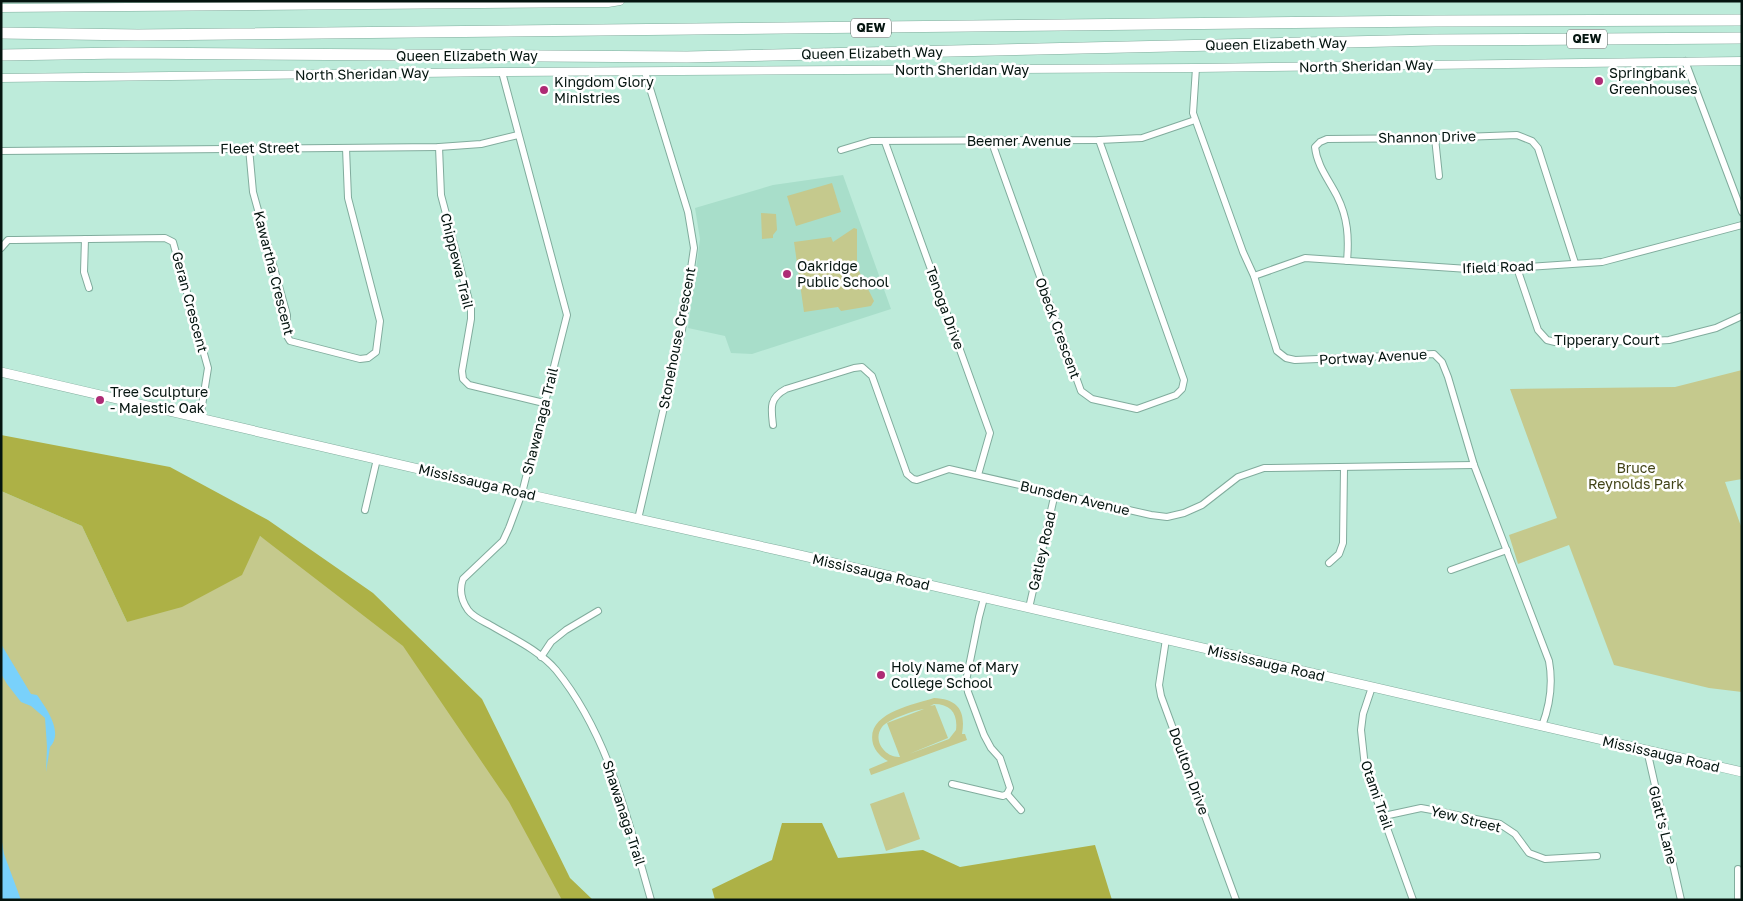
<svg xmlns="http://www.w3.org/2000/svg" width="1743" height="901" font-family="'Golos Text',sans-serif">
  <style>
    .built { fill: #a8deca }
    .green { fill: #c5c98d; fill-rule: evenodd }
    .forest { fill: #adb146 }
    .water { fill: #79d1fb }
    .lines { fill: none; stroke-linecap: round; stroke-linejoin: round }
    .minor-casing { stroke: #81ac9d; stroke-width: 8 }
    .tertiary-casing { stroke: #81ac9d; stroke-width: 9 }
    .secondary-casing { stroke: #81ac9d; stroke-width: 10 }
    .motorway-casing { stroke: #81ac9d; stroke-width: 12 }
    .minor { stroke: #fff; stroke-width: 6 }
    .tertiary { stroke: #fff; stroke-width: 8 }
    .secondary { stroke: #fff; stroke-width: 9 }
    .motorway { stroke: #fff; stroke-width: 11 }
    .poi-dot { fill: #ae2b75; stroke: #fff; stroke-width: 2 }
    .labels { text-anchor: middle; stroke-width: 5; stroke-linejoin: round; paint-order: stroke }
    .shield { fill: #fff; stroke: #4f5a57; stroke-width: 1 }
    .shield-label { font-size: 12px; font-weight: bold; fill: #04140f }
    .street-label { font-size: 14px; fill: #04140f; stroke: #fff }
    .poi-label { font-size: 14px; fill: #04140f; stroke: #fff; text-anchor: start }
    .park-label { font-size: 14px; fill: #424418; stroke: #fff }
  </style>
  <rect width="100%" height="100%" fill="#bdebda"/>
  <path class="built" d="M843 175 891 309 752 354 731 353 725 336 688 328 700 239 695 208 773 185Z"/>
  <g class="green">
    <path d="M832 183 841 212 796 226 787 196Z"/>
    <path d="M761 213 776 214 777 230 773 235V238L762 239Z"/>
    <path d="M854 228 857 229V267L852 269H858L874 301 871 306 841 311 838 307 804 312 794 242 831 237 833 242Z"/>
    <path d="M1742 370V479L1725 482 1742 529V692L1709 688 1614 665 1569 545 1518 564 1509 535 1557 518 1510 389 1675 387Z"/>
    <path d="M1 491 82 526 127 622 260 536 419 645 567 900H1Z"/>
    <path d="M934 698C958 699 966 711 962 734H965L967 740 871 775 869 769 888 761C882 758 875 751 873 744 865 713 913 705 934 698ZM934 704C951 704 958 714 956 730L949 739 909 754 948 738 935 705 930 706ZM924 709 887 723 900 757C885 758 872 740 882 727 888 719 916 710 924 709Z"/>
    <path d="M904 792 920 839 886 851 870 804Z"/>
  </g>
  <g class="forest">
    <path d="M1 435 170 467 268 520 373 593 482 699 570 878 593 900H562L509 802 403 646 260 536 242 575 182 607 127 622 82 526 1 491Z"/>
    <path d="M782 823H822L838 858 923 850 960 867 1095 845 1112 900H715L712 889 772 860Z"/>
  </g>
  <g class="water">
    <path d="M1 644 31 694 37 695C46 708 64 732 50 747L46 772 47 747 45 718 31 706 21 702 7 684 1 674Z"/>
    <path d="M1 836 4 854 21 900H1Z"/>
  </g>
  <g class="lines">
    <defs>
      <g id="minor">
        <path d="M1685 61 1742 212"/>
        <path d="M1196 68 1193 113 1243 252 1254 276 1277 351 1286 358 1295 360 1434 354 1442 362 1448 377 1474 465 1549 661C1553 683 1550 705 1542 726"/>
        <path d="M502 72 567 315 522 493 509 528 503 541 463 579C459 590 461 600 468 610 473 617 483 621 490 625 512 638 539 650 556 670 609 735 628 821 651 900"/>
        <path d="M1435 138 1439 176"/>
        <path d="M991 140 1081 391 1092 399 1137 409 1176 395 1182 389 1184 380 1099 140"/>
        <path d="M885 142 990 433 978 475"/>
        <path d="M439 147 441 195 471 308V319L462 371 463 379 469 385 544 403"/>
        <path d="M249 148 253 192 287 315V336L290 341 360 359 368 358 376 352 380 321 348 198 346 148"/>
        <path d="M841 150 871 141 1099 140 1142 138 1195 120"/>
        <path d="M1 151 439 147 481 144 518 135"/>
        <path d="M85 239 84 272 89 288"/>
        <path d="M1 248 8 240H14L165 238 173 242 208 368 200 418"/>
        <path d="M1347 261C1349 238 1348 218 1337 196 1329 180 1317 166 1315 147L1320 142 1327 139 1435 138 1517 135 1532 141 1538 148 1575 263"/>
        <path d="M1517 268 1538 330 1547 340 1555 342 1652 341 1669 340 1716 328 1742 316"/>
        <path d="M1254 276 1305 258 1483 270 1602 262 1742 225"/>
        <path d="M773 425C771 408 769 398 786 389L854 368 862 367 872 376 907 474 913 479 917 480 949 469 1151 515 1167 517 1184 513 1202 505 1238 477 1264 468 1474 465"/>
        <path d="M365 510 377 459"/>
        <path d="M638 519 682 330 694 248 688 212 645 72"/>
        <path d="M1329 563 1339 554 1343 543 1344 468"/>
        <path d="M1451 570 1507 550"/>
        <path d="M1029 608 1055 493"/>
        <path d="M1166 639 1159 685 1161 696 1236 900"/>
        <path d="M541 657 551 642 566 630 598 611"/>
        <path d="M1372 687 1363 714 1361 730 1365 767 1413 900"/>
        <path d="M1647 750 1681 900"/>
        <path d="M952 784 1003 796 1007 794 1010 788 1000 758 991 748 984 735 968 692 966 681 979 617 984 598"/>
        <path d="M1007 794 1021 810"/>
        <path d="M1384 816 1421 808 1432 810 1500 824 1515 834 1529 853 1545 859 1597 856"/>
        <path d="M1738 900V869"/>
      </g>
      <g id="tertiary">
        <path d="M1 8 608 3 620 1"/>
        <path d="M1 78 502 72 1196 68 1742 61"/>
      </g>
      <path id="secondary" d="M1 372 522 493 782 551 1742 772"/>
      <g id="motorway">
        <path d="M1 33 138 35 1436 21 1742 20"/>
        <path d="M1 55 123 53 687 57 1433 40 1742 38"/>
      </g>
    </defs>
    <use href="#minor" class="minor-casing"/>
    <use href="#tertiary" class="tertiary-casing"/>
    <use href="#secondary" class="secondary-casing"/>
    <use href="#motorway" class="motorway-casing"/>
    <use href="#minor" class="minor"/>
    <use href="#tertiary" class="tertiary"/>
    <use href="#secondary" class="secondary"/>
    <use href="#motorway" class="motorway"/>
  </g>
  <g class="poi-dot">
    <circle cx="1599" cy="81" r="5"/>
    <circle cx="544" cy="90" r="5"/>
    <circle cx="787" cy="274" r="5"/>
    <circle cx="100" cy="400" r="5"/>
    <circle cx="881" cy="675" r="5"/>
  </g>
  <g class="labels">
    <g class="shield">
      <rect x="851" y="18.5" width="40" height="19" rx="4"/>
      <rect x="1567" y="29.5" width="40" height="19" rx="4"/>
    </g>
    <g class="shield-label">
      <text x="871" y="32">QEW</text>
      <text x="1587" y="43">QEW</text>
    </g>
    <g class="street-label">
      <text transform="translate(1276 44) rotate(-1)" y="5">Queen Elizabeth Way</text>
      <text transform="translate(872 53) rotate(-1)" y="5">Queen Elizabeth Way</text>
      <text x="467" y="61">Queen Elizabeth Way</text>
      <text transform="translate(1366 66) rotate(-1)" y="5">North Sheridan Way</text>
      <text x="962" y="75">North Sheridan Way</text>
      <text transform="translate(362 74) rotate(-1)" y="5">North Sheridan Way</text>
      <text transform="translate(1427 137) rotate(-1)" y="5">Shannon Drive</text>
      <text x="1019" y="146">Beemer Avenue</text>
      <text transform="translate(260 148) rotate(-1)" y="5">Fleet Street</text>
      <text transform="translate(457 261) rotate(76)" y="5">Chippewa Trail</text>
      <text transform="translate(1498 267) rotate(-2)" y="5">Ifield Road</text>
      <text transform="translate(274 273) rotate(76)" y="5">Kawartha Crescent</text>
      <text transform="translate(190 302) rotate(75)" y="5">Geran Crescent</text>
      <text transform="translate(945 308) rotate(70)" y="5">Tenoga Drive</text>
      <text transform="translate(1058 328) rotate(70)" y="5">Obeck Crescent</text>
      <text transform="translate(677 338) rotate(-79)" y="5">Stonehouse Crescent</text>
      <text x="1607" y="345">Tipperary Court</text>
      <text transform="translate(1373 357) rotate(-3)" y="5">Portway Avenue</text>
      <text transform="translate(540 421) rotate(-76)" y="5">Shawanaga Trail</text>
      <text transform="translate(477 482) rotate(13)" y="5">Mississauga Road</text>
      <text transform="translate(1075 498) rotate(13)" y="5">Bunsden Avenue</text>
      <text transform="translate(1042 551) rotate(-77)" y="5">Gatley Road</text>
      <text transform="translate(871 572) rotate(13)" y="5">Mississauga Road</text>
      <text transform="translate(1266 663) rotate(13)" y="5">Mississauga Road</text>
      <text transform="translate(1661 754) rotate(13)" y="5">Mississauga Road</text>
      <text transform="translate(1189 771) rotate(70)" y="5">Doulton Drive</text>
      <text transform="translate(1377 795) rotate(71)" y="5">Otami Trail</text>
      <text transform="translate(624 813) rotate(72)" y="5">Shawanaga Trail</text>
      <text transform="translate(1466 819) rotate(14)" y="5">Yew Street</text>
      <text transform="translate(1663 825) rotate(76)" y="5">Glatt's Lane</text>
    </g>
    <g class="poi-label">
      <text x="1609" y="78">Springbank<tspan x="1609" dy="16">Greenhouses</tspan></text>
      <text x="554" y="87">Kingdom Glory<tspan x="554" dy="16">Ministries</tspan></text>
      <text x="797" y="271">Oakridge<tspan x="797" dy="16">Public School</tspan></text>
      <text x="110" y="397">Tree Sculpture<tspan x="110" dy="16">- Majestic Oak</tspan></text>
      <text x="891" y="672">Holy Name of Mary<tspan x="891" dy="16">College School</tspan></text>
    </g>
    <g class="park-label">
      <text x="1636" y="473">Bruce<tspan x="1636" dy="16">Reynolds Park</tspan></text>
    </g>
  </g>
  <rect width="1743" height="901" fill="none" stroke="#04140f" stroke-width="5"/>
</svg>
